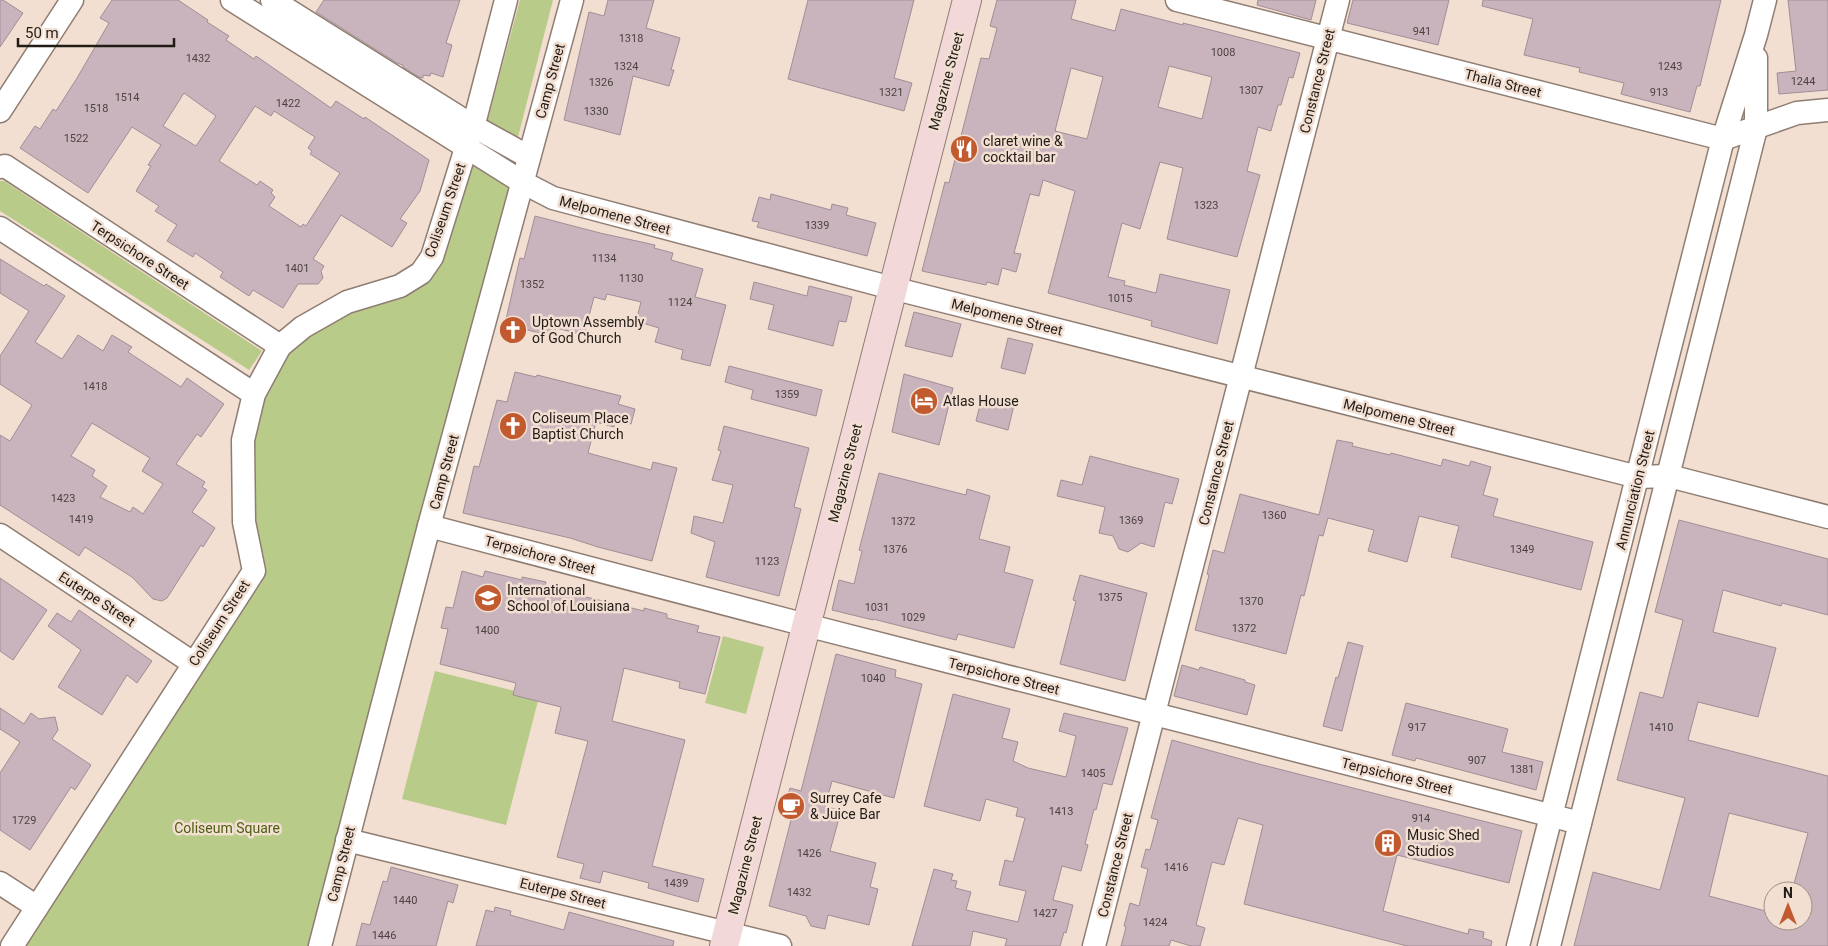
<svg xmlns="http://www.w3.org/2000/svg" width="1828" height="946" font-family="Roboto,sans-serif">
  <style>
    .green { fill: #b8cb89 }
    .building { fill: #c9b4bd; stroke: #a18d95; fill-rule: evenodd }
    .lines { fill: none; stroke-linecap: round; stroke-linejoin: round }
    .street-casing { stroke: #8f7d72; stroke-width: 25 }
    .secondary-casing { stroke: #8f7d72; stroke-width: 30 }
    .street { stroke: #fff; stroke-width: 22 }
    .secondary { stroke: #f3d8d9; stroke-width: 28 }
    .labels { text-anchor: middle; stroke-width: 5; stroke-linejoin: round; paint-order: stroke }
    .number-label { font-size: 11px; fill: #4c4240 }
    .street-label { font-size: 14px; fill: #221c17; stroke: #f2dfd2 }
    .poi-label { font-size: 14px; fill: #221c17; stroke: #f2dfd2; text-anchor: start }
    .park-label { font-size: 14px; fill: #4d5e12; stroke: #f2dfd2 }
  </style>
  <rect width="100%" height="100%" fill="#f2dfd2"/>
  <g class="green">
    <path d="M520 0H553L518 137 510 140 486 126Z"/>
    <path d="M466 147 522 182 320 946H12L254 571 243 440 280 346 421 273Z"/>
    <path d="M0 181H4L262 351 249 370 0 211Z"/>
    <path d="M723 636 764 647 746 714 705 703Z"/>
    <path d="M435 671 539 697 506 825 402 799Z"/>
  </g>
  <g class="building">
    <path d="M0 0H3L23 13 0 47Z"/>
    <path d="M112 0H178L208 20 207 22 229 36 226 40 254 59 256 56 331 108 336 101 364 119 365 117 429 160 420 191 400 219 407 223 392 247 341 215 313 259 324 266 321 271 323 278 318 284H298L283 308 253 290 249 296 220 277 223 272 195 253 193 257 167 241 177 225 155 211 159 206 136 191 151 166 148 165 161 145 132 127 88 193 20 148 35 126 40 129 53 109 56 111 77 78 109 23 100 18ZM184 93 216 116 196 146 163 126ZM255 106 271 116 274 111 315 137 308 148 312 151 310 154 340 173 306 226 303 224 301 227 269 206 275 197 271 193 273 190 260 181 257 185 219 161Z"/>
    <path d="M324 0H460L446 43 452 45 443 77 431 73 430 76 423 75V78L419 77 403 67V65L397 63 316 12Z"/>
    <path d="M608 0H654L646 28 680 38 671 70H674L669 86 633 76 620 135 564 120 589 12 604 16Z"/>
    <path d="M808 0H914L894 78 912 83 904 111 788 79Z"/>
    <path d="M997 0H1076L1071 19 1115 31 1121 9 1183 25V23L1207 29 1300 53 1293 78 1289 77 1281 105H1278L1271 131 1258 127 1247 171 1260 175 1237 257 1167 239 1183 168 1160 162 1140 229 1122 223 1108 277 1125 281 1124 285 1156 293 1160 274 1230 290 1217 344 1151 326 1152 321 1048 293 1075 191 1043 180 1039 196 1030 194 1014 253 1021 254 1016 272 1002 268 998 285 987 282 986 285 922 271 945 182 949 183 981 58 989 59 997 28 990 26ZM1169 66 1212 77 1202 119 1158 107ZM1071 68 1103 77 1087 139 1055 131Z"/>
    <path d="M1258 0H1316L1311 20 1257 5Z"/>
    <path d="M1353 0H1449L1438 45 1347 23Z"/>
    <path d="M1483 0H1721L1700 86H1697L1690 112 1621 94 1624 83 1579 72 1580 68 1524 55 1533 19 1482 6Z"/>
    <path d="M1788 0H1828V90L1779 94 1777 73 1796 71Z"/>
    <path d="M771 194 831 210 832 204 848 208 846 215 876 223 867 256 757 227 759 222 752 221 759 197 770 200Z"/>
    <path d="M535 216 600 233 655 245 654 248 673 253 671 260 703 269 695 297 726 305 710 366 681 359 683 350 655 342 659 328 636 321 641 302 607 294 605 300 594 297 584 335 556 328 554 337 505 324 520 258 524 259Z"/>
    <path d="M0 259 44 286 46 284 65 296 35 342 62 359 78 335 103 351 112 335 132 347 128 352 181 387 187 378 224 404 201 437 197 434 176 464 205 482 202 487 207 490 192 512 215 528 203 547 201 545 167 598 162 601 153 599 132 577 85 547 79 556 0 505V435L10 441 32 405 0 384V356L29 311 0 293ZM92 423 150 458 142 471 163 484 143 514 133 507 130 512 100 497 107 486 92 476 95 470 71 456Z"/>
    <path d="M754 282 807 296 809 286 852 297 846 322 839 321 833 346 768 329 774 305 750 299Z"/>
    <path d="M914 312 961 324 952 357 905 346Z"/>
    <path d="M1008 338 1033 344 1025 374 1001 368Z"/>
    <path d="M729 366 822 390 816 416 751 399 753 390 725 382Z"/>
    <path d="M515 372 536 377 537 375 621 396 618 404 635 409 631 424 615 420 614 427 596 422 588 453 651 470 653 462 677 468 652 561 598 547 570 538 463 513 474 466 479 467 497 400 507 402Z"/>
    <path d="M904 374 953 388 939 445 892 432Z"/>
    <path d="M982 397 1014 405 1008 430 976 421Z"/>
    <path d="M724 426 809 448 794 507 801 509 779 596 706 577 715 542 691 533 694 516 723 523 733 485 712 480 721 451 718 450Z"/>
    <path d="M1337 440 1353 443 1352 446 1390 455 1391 453 1441 466 1443 459 1469 466 1471 461 1491 467 1483 495 1498 499 1493 516 1593 542 1581 590 1451 557 1459 526 1419 516 1407 562 1368 551 1374 530 1328 518 1323 536 1319 535 1304 596 1301 595 1286 654 1195 630 1209 575 1207 574 1213 550 1224 553 1240 494 1319 515Z"/>
    <path d="M1090 456 1179 479 1172 504 1165 502 1154 547 1141 543 1128 552 1119 549 1113 536 1099 533 1105 507 1057 496 1061 480 1082 485Z"/>
    <path d="M879 473 966 495 967 489 990 496 979 539 1010 547 1004 572 1033 580 1014 648 958 634 956 640 873 619V620L832 610 839 580 854 584 862 551 859 550Z"/>
    <path d="M1679 520 1828 559V615L1782 603 1781 606 1723 590 1713 632 1776 648 1758 717 1698 702 1688 740 1828 776V946H1574L1593 872 1660 890 1685 798 1617 780 1640 692 1663 698 1683 620 1655 612ZM1729 813 1808 833 1792 891H1803V921H1773V913L1709 896Z"/>
    <path d="M462 571 483 577 485 571 522 580V577L546 582 545 587 644 611V608L667 614V618L699 626 697 632 720 637 705 694 679 688 680 682 624 668 612 721 685 740 652 866 704 879 698 902 648 888 649 883 603 871 600 883 580 878 584 864 557 857 588 741 555 733 561 707 513 695 516 683 440 664 448 629 441 628 446 607 453 608Z"/>
    <path d="M1080 575 1147 593 1125 681 1060 664 1076 601 1073 600Z"/>
    <path d="M0 578 47 610 13 660 0 651Z"/>
    <path d="M79 610 152 661 137 683 127 675 102 715 58 687 81 650 48 626 57 613 71 622Z"/>
    <path d="M1348 642 1363 646 1342 731 1323 726 1336 677 1338 678Z"/>
    <path d="M836 654 896 670 895 677 922 684 894 798 832 781 825 806 841 811 830 851 876 863 870 887 878 889 869 925 828 915 825 929 811 926 806 916 769 906 792 816 783 813 790 788 801 791Z"/>
    <path d="M1182 665 1199 670 1200 667 1245 680V682L1255 685 1247 715 1174 696Z"/>
    <path d="M953 694 1010 709 1002 738 1018 742 1013 761 1028 768 1066 777 1076 736 1059 731 1064 713 1128 728 1112 785 1103 783 1096 810 1094 809 1085 844 1088 845 1081 871 1062 866 1053 900 1073 905 1066 933 1064 932 1060 946H1005L1007 939 973 931 970 946H912L934 869 953 874 951 880 957 881 955 888 971 892 966 910 1018 922 1026 891 999 885 1005 860 1013 862 1025 818 1016 816 1018 808 986 799 980 821 924 806Z"/>
    <path d="M1406 703 1508 729 1502 752 1543 762 1536 790 1416 758 1415 761 1392 755Z"/>
    <path d="M0 708 24 724 31 713 39 719 55 717 58 730 52 739 91 765 75 790 71 787 30 850 0 830V773L20 742 0 729Z"/>
    <path d="M1172 740 1255 763 1522 831 1509 883 1397 855 1383 911 1468 934 1469 929 1484 932 1483 938 1492 941 1491 946H1407L1244 904 1263 825 1238 818 1224 865 1212 862 1196 925 1205 928 1200 946H1191L1171 940 1169 946H1121L1126 927 1124 926 1130 903 1139 906 1148 869 1141 867 1146 849 1150 850 1158 820 1151 818Z"/>
    <path d="M391 867 458 885 453 903 448 901 436 946H356L362 923 370 925 383 881 387 882Z"/>
    <path d="M495 907 511 911 510 915 564 930 569 912 674 941 673 946H476L486 910 494 912Z"/>
  </g>
  <g class="lines">
    <defs>
      <g id="street">
        <path d="M232 0 522 182 553 198 892 288 1638 477 1669 476 1828 517"/>
        <path d="M272 0 473 126 529 157"/>
        <path d="M1177 0 1723 139 1797 113 1828 110"/>
        <path d="M0 111 72 0"/>
        <path d="M0 167 5 166 280 346"/>
        <path d="M0 228 254 394"/>
        <path d="M429 526 806 625 1580 823"/>
        <path d="M0 535 193 663"/>
        <path d="M347 840 780 946"/>
        <path d="M0 883 37 907"/>
        <path d="M12 946 254 571 244 522 243 440 254 394 280 346 303 327 347 302 400 286 421 273 432 257 476 116 506 0"/>
        <path d="M320 946 429 526 572 0"/>
        <path d="M1094 946 1338 0"/>
        <path d="M1518 946 1723 139 1756 35 1765 0"/>
        <path d="M1549 946 1756 128V58"/>
      </g>
      <path id="secondary" d="M724 946 967 0"/>
    </defs>
    <use href="#street" class="street-casing"/>
    <use href="#secondary" class="secondary-casing"/>
    <use href="#street" class="street"/>
    <use href="#secondary" class="secondary"/>
  </g>
  <defs>
    <symbol id="restaurant-disc" viewBox="-11 -11 22 22"><circle r="9.5" fill="#c15a2e" stroke="#f2dfd2"/><path d="M-5-6h1v4h1v-4h1v4h1v-4h1v5L-1.5 .5V6h-2V.5L-5-1ZM5-6V6H3V1.5H1.5Q1.5-4 5-6Z" fill="#fff"/></symbol>
    <symbol id="church-disc" viewBox="-11 -11 22 22"><circle r="9.5" fill="#c15a2e" stroke="#f2dfd2"/><path d="M-1.2-6h2.4v3.5h3.3v2.4h-3.3V6h-2.4V-.1h-3.3v-2.4h3.3Z" fill="#fff"/></symbol>
    <symbol id="hotel-disc" viewBox="-11 -11 22 22"><circle r="9.5" fill="#c15a2e" stroke="#f2dfd2"/><path d="M-6-4.5h1.5V1H6V5H4.5V3h-9V5H-6ZM-4 0a1.8 1.8 0 1 1 3.6 0ZM.5 0V-2.5h3Q6-2.5 6 0Z" fill="#fff"/></symbol>
    <symbol id="school-disc" viewBox="-11 -11 22 22"><circle r="9.5" fill="#c15a2e" stroke="#f2dfd2"/><path d="M0-5L7-2L0 1L-7-2ZM-4 1L0 2.5L4 1V4Q0 6-4 4Z" fill="#fff"/></symbol>
    <symbol id="cafe-disc" viewBox="-11 -11 22 22"><circle r="9.5" fill="#c15a2e" stroke="#f2dfd2"/><path d="M-5.5-4.5H6V0H3Q3 3.5 0 3.5H-2.5Q-5.5 3.5-5.5 0ZM3-3.2v2h1.7v-2ZM-6 4.5H4V6H-6Z" fill="#fff"/></symbol>
    <symbol id="building-disc" viewBox="-11 -11 22 22"><circle r="9.5" fill="#c15a2e" stroke="#f2dfd2"/><path d="M-4-6H4V6H1V3H-1V6H-4ZM-2.5-4.3h1.7v1.8h-1.7ZM.8-4.3h1.7v1.8H.8ZM-2.5-1h1.7V.8h-1.7ZM.8-1h1.7V.8H.8Z" fill="#fff"/></symbol>
  </defs>
  <g fill-rule="evenodd">
    <use href="#restaurant-disc" x="948" y="133" width="32" height="32"/>
    <use href="#church-disc" x="497" y="314" width="32" height="32"/>
    <use href="#hotel-disc" x="908" y="385" width="32" height="32"/>
    <use href="#church-disc" x="497" y="410" width="32" height="32"/>
    <use href="#school-disc" x="472" y="582" width="32" height="32"/>
    <use href="#cafe-disc" x="775" y="790" width="32" height="32"/>
    <use href="#building-disc" x="1372" y="827" width="32" height="32"/>
  </g>
  <g class="labels">
    <g class="number-label">
      <text x="1422" y="35">941</text>
      <text x="631" y="42">1318</text>
      <text x="1223" y="56">1008</text>
      <text x="198" y="62">1432</text>
      <text x="626" y="70">1324</text>
      <text x="1670" y="70">1243</text>
      <text x="1803" y="85">1244</text>
      <text x="601" y="86">1326</text>
      <text x="1251" y="94">1307</text>
      <text x="891" y="96">1321</text>
      <text x="1659" y="96">913</text>
      <text x="127" y="101">1514</text>
      <text x="288" y="107">1422</text>
      <text x="96" y="112">1518</text>
      <text x="596" y="115">1330</text>
      <text x="76" y="142">1522</text>
      <text x="1206" y="209">1323</text>
      <text x="817" y="229">1339</text>
      <text x="604" y="262">1134</text>
      <text x="297" y="272">1401</text>
      <text x="631" y="282">1130</text>
      <text x="532" y="288">1352</text>
      <text x="1120" y="302">1015</text>
      <text x="680" y="306">1124</text>
      <text x="95" y="390">1418</text>
      <text x="787" y="398">1359</text>
      <text x="63" y="502">1423</text>
      <text x="1274" y="519">1360</text>
      <text x="81" y="523">1419</text>
      <text x="1131" y="524">1369</text>
      <text x="903" y="525">1372</text>
      <text x="895" y="553">1376</text>
      <text x="1522" y="553">1349</text>
      <text x="767" y="565">1123</text>
      <text x="1110" y="601">1375</text>
      <text x="1251" y="605">1370</text>
      <text x="877" y="611">1031</text>
      <text x="913" y="621">1029</text>
      <text x="1244" y="632">1372</text>
      <text x="487" y="634">1400</text>
      <text x="873" y="682">1040</text>
      <text x="1417" y="731">917</text>
      <text x="1661" y="731">1410</text>
      <text x="1477" y="764">907</text>
      <text x="1522" y="773">1381</text>
      <text x="1093" y="777">1405</text>
      <text x="1061" y="815">1413</text>
      <text x="1421" y="822">914</text>
      <text x="24" y="824">1729</text>
      <text x="809" y="857">1426</text>
      <text x="1176" y="871">1416</text>
      <text x="676" y="887">1439</text>
      <text x="799" y="896">1432</text>
      <text x="405" y="904">1440</text>
      <text x="1045" y="917">1427</text>
      <text x="1155" y="926">1424</text>
      <text x="384" y="939">1446</text>
    </g>
    <g class="street-label">
      <text transform="translate(550 81) rotate(-75)" y="5">Camp Street</text>
      <text transform="translate(946 81) rotate(-75)" y="5">Magazine Street</text>
      <text transform="translate(1317 81) rotate(-76)" y="5">Constance Street</text>
      <text transform="translate(1503 83) rotate(14)" y="5">Thalia Street</text>
      <text transform="translate(445 210) rotate(-71)" y="5">Coliseum Street</text>
      <text transform="translate(615 215) rotate(15)" y="5">Melpomene Street</text>
      <text transform="translate(140 255) rotate(33)" y="5">Terpsichore Street</text>
      <text transform="translate(1007 317) rotate(14)" y="5">Melpomene Street</text>
      <text transform="translate(1399 417) rotate(14)" y="5">Melpomene Street</text>
      <text transform="translate(444 472) rotate(-75)" y="5">Camp Street</text>
      <text transform="translate(845 473) rotate(-76)" y="5">Magazine Street</text>
      <text transform="translate(1216 473) rotate(-76)" y="5">Constance Street</text>
      <text transform="translate(1635 490) rotate(-76)" y="5">Annunciation Street</text>
      <text transform="translate(540 555) rotate(15)" y="5">Terpsichore Street</text>
      <text transform="translate(97 599) rotate(33)" y="5">Euterpe Street</text>
      <text transform="translate(219 623) rotate(-57)" y="5">Coliseum Street</text>
      <text transform="translate(1004 676) rotate(14)" y="5">Terpsichore Street</text>
      <text transform="translate(1397 776) rotate(14)" y="5">Terpsichore Street</text>
      <text transform="translate(341 864) rotate(-76)" y="5">Camp Street</text>
      <text transform="translate(745 865) rotate(-76)" y="5">Magazine Street</text>
      <text transform="translate(1115 865) rotate(-76)" y="5">Constance Street</text>
      <text transform="translate(563 893) rotate(14)" y="5">Euterpe Street</text>
    </g>
    <g class="poi-label">
      <text x="983" y="146">claret wine &amp;<tspan x="983" dy="16">cocktail bar</tspan></text>
      <text x="532" y="327">Uptown Assembly<tspan x="532" dy="16">of God Church</tspan></text>
      <text x="943" y="406">Atlas House</text>
      <text x="532" y="423">Coliseum Place<tspan x="532" dy="16">Baptist Church</tspan></text>
      <text x="507" y="595">International<tspan x="507" dy="16">School of Louisiana</tspan></text>
      <text x="810" y="803">Surrey Cafe<tspan x="810" dy="16">&amp; Juice Bar</tspan></text>
      <text x="1407" y="840">Music Shed<tspan x="1407" dy="16">Studios</tspan></text>
    </g>
    <g class="park-label">
      <text x="227" y="833">Coliseum Square</text>
    </g>
  </g>
  <g transform="translate(1788 906)"><circle r="24" fill="#f2dfd2" stroke="#9f9187"/>
  <path d="M0-4L9 19L0 12L-9 19Z" fill="#c15a2e"/>
  <text y="-8" font-size="14" font-weight="bold" text-anchor="middle" fill="#221c17">N</text>
  </g>
  <path d="M18 38v8h156v-8" fill="none" stroke="#221c17" stroke-width="2.5"/>
  <text x="25" y="38" font-size="15" fill="#221c17" stroke="#f2dfd2" stroke-width="4" paint-order="stroke">50 m</text>
</svg>
